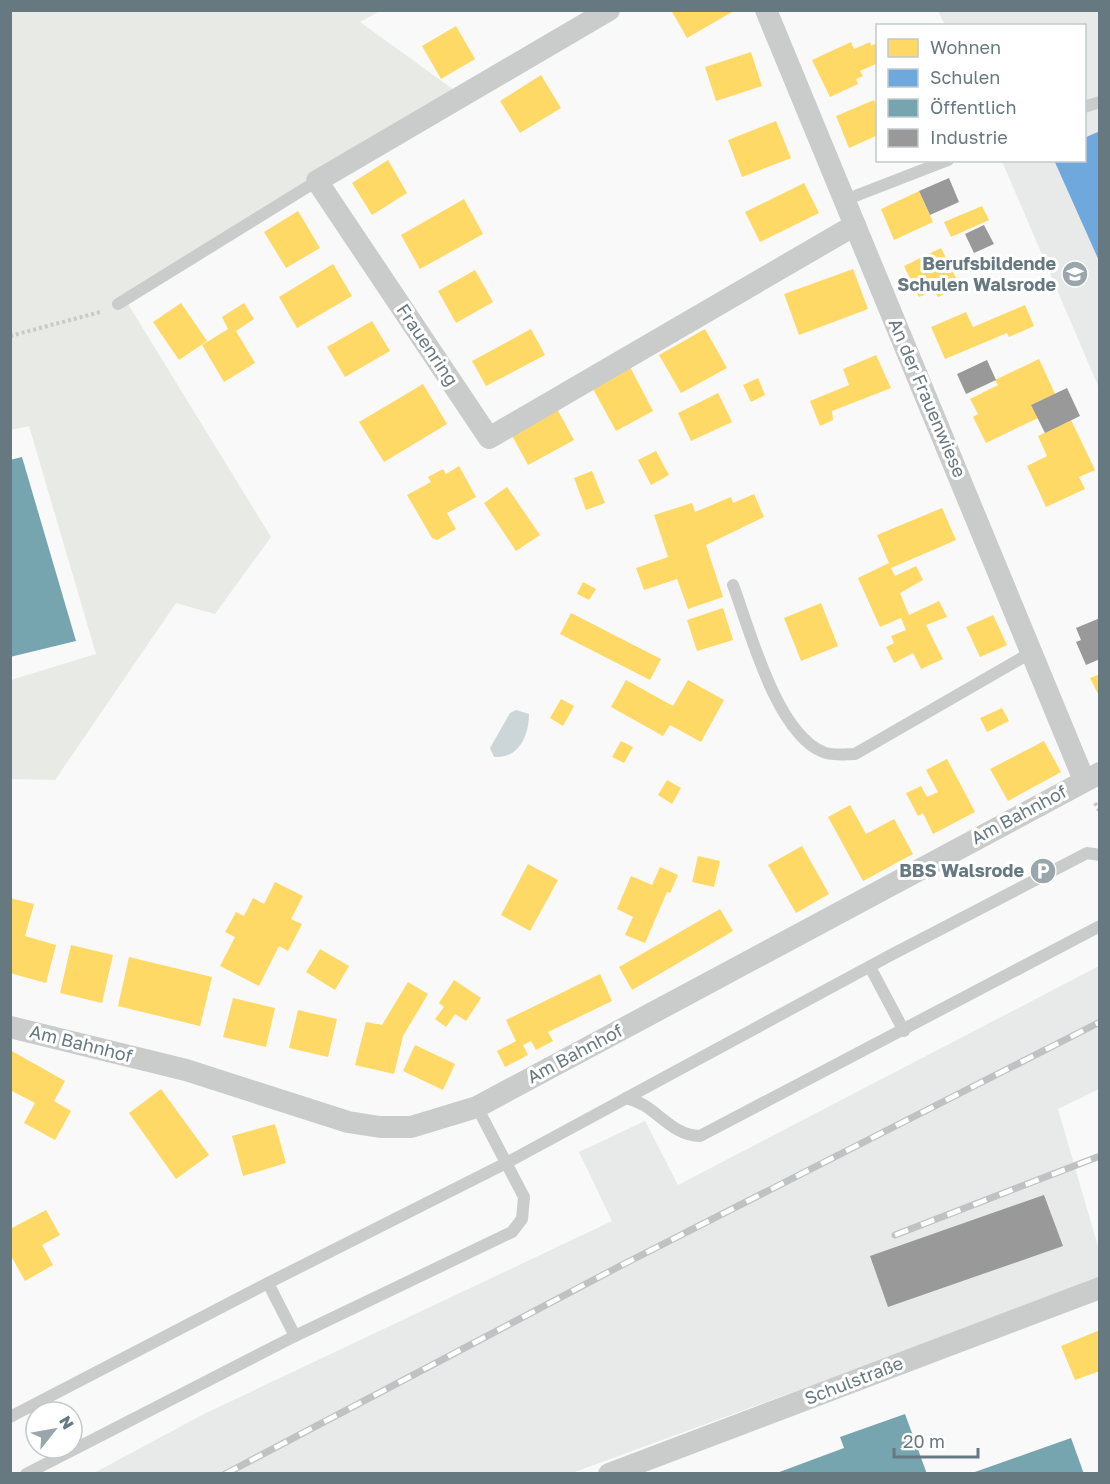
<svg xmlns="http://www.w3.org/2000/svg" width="1110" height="1484" font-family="'Golos Text',sans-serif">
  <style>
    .built { fill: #e8e9e9 }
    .green { fill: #e8eae6 }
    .water { fill: #ccd5d7 }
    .homes { fill: #ffd966 }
    .schools { fill: #6fa8dc }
    .public { fill: #76a5af }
    .industry { fill: #999 }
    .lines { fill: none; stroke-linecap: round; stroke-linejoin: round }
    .path { stroke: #c8c9ca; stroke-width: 4; stroke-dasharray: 3 3; stroke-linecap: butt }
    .lane { stroke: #cacccc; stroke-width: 12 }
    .street { stroke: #cacccc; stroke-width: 22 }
    .rail-casing { stroke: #bfc2c3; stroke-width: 7 }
    .rail { stroke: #fff; stroke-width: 4.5; stroke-dasharray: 14; stroke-linecap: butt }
    .labels { text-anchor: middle; stroke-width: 6; stroke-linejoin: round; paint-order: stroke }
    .poi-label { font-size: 18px; font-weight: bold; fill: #667981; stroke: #fff; text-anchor: end }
    .street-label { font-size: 18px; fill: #667981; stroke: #fff }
  </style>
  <rect width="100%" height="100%" fill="#f9f9f9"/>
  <g class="built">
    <path d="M938 11H1099V388L1002 161 1084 160V26L945 25Z"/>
    <path d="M1099 966V1089L1058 1109 1099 1250V1280L572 1473 92 1474 204 1414 612 1221 579 1152 645 1121 678 1185Z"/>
  </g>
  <path class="green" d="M11 11H380L360 22 468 100 123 296 271 537 215 614 176 603 55 780 11 779V680L96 654 29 426 11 430Z"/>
  <path class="water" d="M516 710 529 714C529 735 519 759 494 757L490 748 510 713Z"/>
  <g class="homes">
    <path d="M671 10H731L732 12 687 38Z"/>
    <path d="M456 26 475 59 441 79 422 46Z"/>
    <path d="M851 42 854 49 870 42 871 46 877 43 878 63 860 71 863 76 856 79 858 84 830 97 812 60Z"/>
    <path d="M751 52 762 86 716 101 705 67Z"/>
    <path d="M541 75 561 108 520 133 500 101Z"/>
    <path d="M874 100 878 108V135L849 148 836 116Z"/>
    <path d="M776 121 791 158 742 177 728 140Z"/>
    <path d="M388 160 407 193 372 215 352 183Z"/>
    <path d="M804 183 819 213 760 242 745 212Z"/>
    <path d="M919 191 933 222 894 240 881 209Z"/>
    <path d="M464 199 483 234 420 269 401 235Z"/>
    <path d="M982 206 989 220 951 237 944 222Z"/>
    <path d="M298 211 320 248 286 268 264 232Z"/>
    <path d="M941 248 956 278 944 284 948 292 938 297 934 290 919 297 904 266Z"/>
    <path d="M333 264 352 296 297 328 279 297Z"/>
    <path d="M853 269 868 309 799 335 784 294Z"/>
    <path d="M475 270 493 302 456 323 438 291Z"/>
    <path d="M181 303 207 341 179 360 153 322Z"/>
    <path d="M244 303 254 319 236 331 255 363 224 382 202 345 228 329 222 317Z"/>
    <path d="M1025 305 1034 326 1009 337 1007 333 945 359 931 327 966 312 973 327Z"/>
    <path d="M372 321 390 351 345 377 327 347Z"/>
    <path d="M531 329 545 355 486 386 472 361Z"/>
    <path d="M705 329 727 368 681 393 659 355Z"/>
    <path d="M876 355 891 388 832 411 833 420 820 426 810 401 849 385 843 369Z"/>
    <path d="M1039 359 1055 394 1031 405 1038 418 986 443 973 417 978 414 970 399 998 385 995 380Z"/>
    <path d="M630 367 653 411 616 431 592 387Z"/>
    <path d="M758 378 765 395 751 402 743 385Z"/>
    <path d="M423 384 447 424 384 462 359 422Z"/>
    <path d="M718 393 732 422 691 441 678 413Z"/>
    <path d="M556 407 574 440 528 465 510 432Z"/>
    <path d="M1071 420 1095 470 1079 477 1085 489 1046 507 1027 466 1047 456 1038 436Z"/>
    <path d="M656 451 669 475 651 485 638 460Z"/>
    <path d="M459 466 476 497 447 513 456 529 437 540 432 538 407 495 431 482 428 477 443 469 446 474Z"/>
    <path d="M592 471 605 503 586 510 574 478Z"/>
    <path d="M507 487 540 535 516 551 484 503Z"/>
    <path d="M754 494 764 517 706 545 723 597 688 609 677 579 644 590 636 568 668 557 654 515 692 503 695 512 731 497 733 503Z"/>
    <path d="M942 508 956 540 891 568 895 576 916 566 923 580 900 593 909 615 939 601 947 617 926 625 943 659 921 669 913 653 894 663 886 647 894 643 891 636 906 630 901 618 880 627 858 578 889 563 877 535Z"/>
    <path d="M583 582 596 589 589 600 577 594Z"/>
    <path d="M821 603 838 646 801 661 784 618Z"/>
    <path d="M723 608 733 640 697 651 687 620Z"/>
    <path d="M571 613 661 659 650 680 560 634Z"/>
    <path d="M993 615 1007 645 980 657 966 627Z"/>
    <path d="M1100 674V698L1090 678Z"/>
    <path d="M626 680 673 706 688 680 724 700 701 742 670 725 663 736 611 707Z"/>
    <path d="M561 699 574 706 563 726 550 718Z"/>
    <path d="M1002 708 1009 721 987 732 980 718Z"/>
    <path d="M621 741 633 747 624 763 612 757Z"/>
    <path d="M1044 741 1061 772 1008 801 990 769Z"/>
    <path d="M947 759 975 812 933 834 923 813 918 816 906 793 921 786 927 797 938 792 926 770Z"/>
    <path d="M667 780 681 788 672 804 658 795Z"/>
    <path d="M850 805 866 834 894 819 913 854 863 881 828 817Z"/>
    <path d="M802 846 829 894 796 913 768 865Z"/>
    <path d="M698 856 720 861 714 887 692 882Z"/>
    <path d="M528 864 558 880 530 931 501 915Z"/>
    <path d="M660 867 678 875 670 893 667 892 645 943 625 935 633 917 617 909 631 876 652 885Z"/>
    <path d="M275 882 303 896 291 919 302 924 288 951 279 946 259 986 220 966 235 937 225 932 236 912 244 916 253 898 264 904Z"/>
    <path d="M10 898 34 904 25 936 56 945 46 983 10 973Z"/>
    <path d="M720 909 733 931 632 990 619 967Z"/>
    <path d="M71 945 113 955 102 1003 60 993Z"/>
    <path d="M320 949 349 966 335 990 306 972Z"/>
    <path d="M129 957 212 977 200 1026 118 1006Z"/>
    <path d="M600 974 612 1001 548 1032 553 1041 536 1050 531 1041 523 1045 528 1055 505 1067 497 1051 516 1041 506 1020Z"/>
    <path d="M454 980 481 998 466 1021 455 1014 446 1027 435 1019 444 1007 439 1003Z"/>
    <path d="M408 982 428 994 403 1036 394 1074 355 1065 366 1022 382 1025Z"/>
    <path d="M233 998 275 1008 266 1047 223 1037Z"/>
    <path d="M298 1010 337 1019 328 1057 289 1048Z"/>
    <path d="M415 1045 455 1064 443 1090 403 1071Z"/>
    <path d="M10 1050 65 1081 54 1101 71 1111 55 1140 24 1123 35 1103 10 1090Z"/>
    <path d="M161 1089 209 1155 176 1179 129 1113Z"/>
    <path d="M275 1124 286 1163 243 1176 232 1136Z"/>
    <path d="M46 1210 60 1235 42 1245 53 1265 25 1281 10 1254V1229Z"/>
    <path d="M1100 1330V1371L1075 1380 1061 1346Z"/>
  </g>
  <path class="schools" d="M1100 131V263L1054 160H1084V138Z"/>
  <g class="public">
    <path d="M22 457 76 641 10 657V460Z"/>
    <path d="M905 1414 927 1474H774L844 1448 840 1437Z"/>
    <path d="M1071 1438 1084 1474H972V1473Z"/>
  </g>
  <g class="industry">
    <path d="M949 178 959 202 930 215 919 191Z"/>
    <path d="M984 225 994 244 974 253 965 234Z"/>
    <path d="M987 360 996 380 966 394 957 374Z"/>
    <path d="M1067 388 1080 416 1045 433 1031 405Z"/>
    <path d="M1100 618V659L1086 665 1076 642 1081 640 1076 628Z"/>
    <path d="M1044 1195 1063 1246 888 1307 870 1256Z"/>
  </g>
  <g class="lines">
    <g class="path">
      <path d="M10 336 100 312"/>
      <path d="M1095 803 1100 812"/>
    </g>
    <g class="lane">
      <path d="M1084 107 1100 102"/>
      <path d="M845 200 948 160"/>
      <path d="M118 304 317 181"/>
      <path d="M733 585C750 630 776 733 823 752 831 756 846 754 855 754L1032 652"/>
      <path d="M870 967 904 1031"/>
      <path d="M626 1098C656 1104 668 1135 700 1136L1100 926"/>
      <path d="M268 1283 295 1336"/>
      <path d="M43 1400 50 1412"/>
      <path d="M10 1417 268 1283 508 1162 889 956 1087 853 1100 855"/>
      <path d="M26 1474 295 1336 512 1232 522 1219 524 1197 477 1107"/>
    </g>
    <g class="street">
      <path d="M609 10 317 181 489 438 855 225"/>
      <path d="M766 10 1084 780"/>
      <path d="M10 1027 186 1070 348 1122 380 1127H411L477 1107 1100 773"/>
      <path d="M609 1474 1100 1288"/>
    </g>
    <defs>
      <g id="rail">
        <path d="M895 1235 1100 1156"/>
        <path d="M225 1474 620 1266 1100 1022"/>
      </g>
    </defs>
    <use href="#rail" class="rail-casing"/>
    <use href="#rail" class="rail"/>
  </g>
  <defs>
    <symbol id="school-disc" viewBox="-11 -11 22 22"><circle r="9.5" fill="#99a6ab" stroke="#fff"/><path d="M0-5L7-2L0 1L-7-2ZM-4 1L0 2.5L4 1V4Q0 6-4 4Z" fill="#fff"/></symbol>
    <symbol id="parking-disc" viewBox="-11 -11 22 22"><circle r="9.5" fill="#99a6ab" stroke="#fff"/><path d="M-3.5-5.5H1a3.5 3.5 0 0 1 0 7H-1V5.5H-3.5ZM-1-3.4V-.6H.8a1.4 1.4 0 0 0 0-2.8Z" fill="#fff"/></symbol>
  </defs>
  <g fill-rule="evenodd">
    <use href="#school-disc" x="1060" y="259" width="30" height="30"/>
    <use href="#parking-disc" x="1028" y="856" width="30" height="30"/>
  </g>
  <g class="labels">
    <g class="poi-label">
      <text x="1056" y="270">Berufsbildende<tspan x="1056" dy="21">Schulen Walsrode</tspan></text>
      <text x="1024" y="877">BBS Walsrode</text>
    </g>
    <g class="street-label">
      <text transform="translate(427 345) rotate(56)" y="6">Frauenring</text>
      <text transform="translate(927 398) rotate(67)" y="6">An der Frauenwiese</text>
      <text transform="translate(1019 815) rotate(-28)" y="6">Am Bahnhof</text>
      <text transform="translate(81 1044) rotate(14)" y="6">Am Bahnhof</text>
      <text transform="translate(575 1054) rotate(-28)" y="6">Am Bahnhof</text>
      <text transform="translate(854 1381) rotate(-21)" y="6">Schulstraße</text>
    </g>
  </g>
  <rect width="1110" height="1484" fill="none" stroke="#667981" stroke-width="24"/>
  <rect x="876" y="24" width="210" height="138" fill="#ffffff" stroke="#c2c9cd" stroke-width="1.5"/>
  <rect x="888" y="39" width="30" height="18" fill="#ffd966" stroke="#c2c9cd" stroke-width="1.5"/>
  <text x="930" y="54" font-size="18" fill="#667981">Wohnen</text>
  <rect x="888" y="69" width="30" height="18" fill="#6fa8dc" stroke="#c2c9cd" stroke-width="1.5"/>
  <text x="930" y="84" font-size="18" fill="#667981">Schulen</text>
  <rect x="888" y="99" width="30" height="18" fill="#76a5af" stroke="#c2c9cd" stroke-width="1.5"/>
  <text x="930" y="114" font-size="18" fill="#667981">Öffentlich</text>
  <rect x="888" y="129" width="30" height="18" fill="#999999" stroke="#c2c9cd" stroke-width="1.5"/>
  <text x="930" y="144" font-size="18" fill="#667981">Industrie</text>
  <g transform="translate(54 1430) rotate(59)"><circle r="28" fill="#ffffff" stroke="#c2c9cd" stroke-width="1.5"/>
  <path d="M0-4.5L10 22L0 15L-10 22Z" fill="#99a6ab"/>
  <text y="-9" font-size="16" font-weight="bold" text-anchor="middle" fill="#667981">N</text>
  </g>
  <path d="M894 1448v9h84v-9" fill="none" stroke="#667981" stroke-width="3"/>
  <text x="903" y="1448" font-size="18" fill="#667981" stroke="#ffffff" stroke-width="4.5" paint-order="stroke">20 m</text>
</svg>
